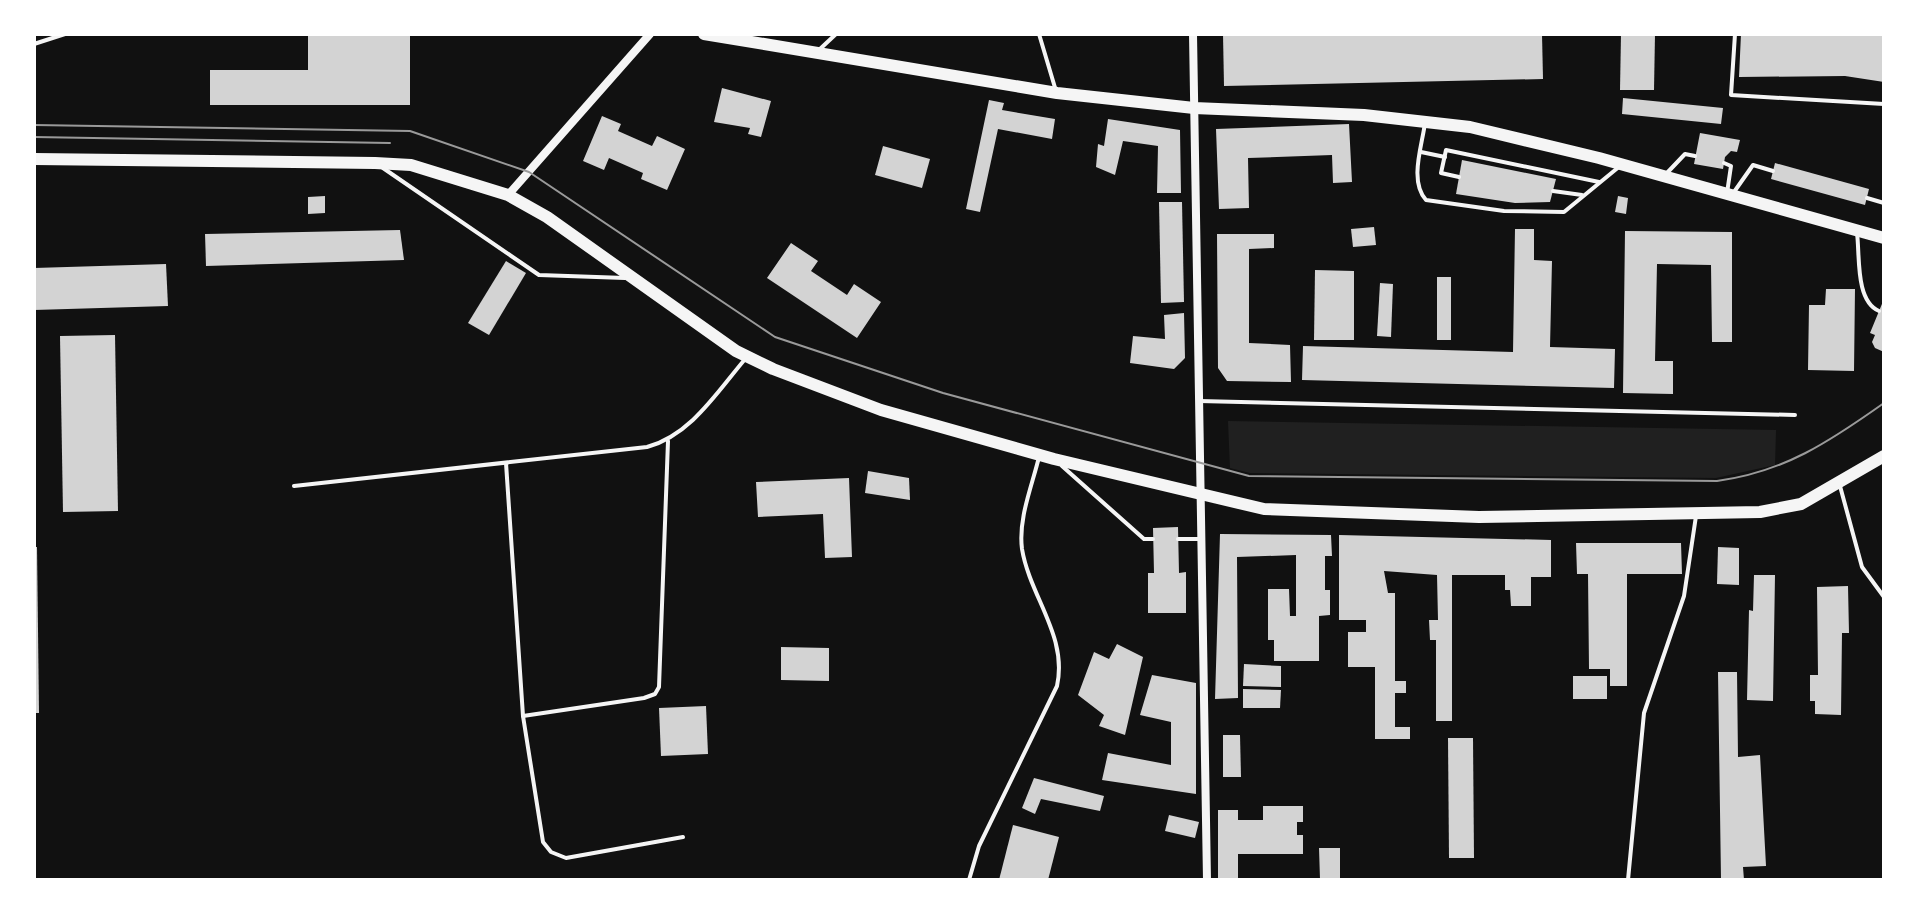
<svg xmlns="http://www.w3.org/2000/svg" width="1918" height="914" font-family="Ubuntu,sans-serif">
<rect width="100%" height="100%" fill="#111"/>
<polygon fill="#202020" points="1228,421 1776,430 1775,465 1716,478 1250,473 1230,468"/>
<g fill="#d3d3d3">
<polygon points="308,34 410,34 410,105 210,105 210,70 308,70"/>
<polygon points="1223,34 1542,34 1543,79 1224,86"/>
<polygon points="1621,34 1655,34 1654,90 1620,90"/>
<polygon points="1741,34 1884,35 1884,82 1845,76 1739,77"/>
<polygon points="722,88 771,101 761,137 748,134 750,128 714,122"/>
<polygon points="1623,98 1723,108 1721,124 1622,114"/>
<polygon points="989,100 1004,103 1002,110 1055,119 1052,139 998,129 980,212 966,209"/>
<polygon points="602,116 621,124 618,131 652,146 657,136 685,149 667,190 641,179 643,173 609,158 604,170 583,161"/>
<polygon points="1108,119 1180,130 1181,193 1157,193 1158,146 1123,141 1115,175 1096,167 1098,144 1104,146"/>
<polygon points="1349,124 1352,182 1333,183 1332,155 1248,158 1249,208 1219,209 1216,129"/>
<polygon points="1700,133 1740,140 1737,152 1731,151 1725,157 1723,169 1694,164"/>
<polygon points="883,146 930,159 922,188 875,175"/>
<polygon points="1462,160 1556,179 1550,202 1515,203 1456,194"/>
<polygon points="1775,163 1869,189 1865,205 1771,179"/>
<polygon points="325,196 325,213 308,214 308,197"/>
<polygon points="1618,196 1628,198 1626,214 1615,212"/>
<polygon points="1159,202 1182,202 1184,302 1161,303"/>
<polygon points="1374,227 1376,245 1353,247 1351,229"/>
<polygon points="1515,229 1534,229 1534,260 1552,261 1550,347 1615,349 1614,388 1302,380 1303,346 1513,352"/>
<polygon points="400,230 404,260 206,266 205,234"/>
<polygon points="1625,231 1732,232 1732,342 1712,342 1711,265 1657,264 1655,361 1673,361 1673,394 1623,393"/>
<polygon points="1217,234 1274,234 1274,248 1249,249 1249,343 1290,345 1291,382 1227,381 1218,368"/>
<polygon points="791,243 818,261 811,271 847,295 854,284 881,302 857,338 767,278"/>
<polygon points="506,261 526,273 489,335 468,323"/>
<polygon points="166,264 168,306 34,310 34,268"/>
<polygon points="1315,270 1354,271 1354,340 1314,340"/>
<rect x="1437" y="277" width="14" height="63"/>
<polygon points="1380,283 1393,284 1391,337 1377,336"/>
<polygon points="1826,289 1855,289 1854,371 1808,370 1809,305 1825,305"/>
<polygon points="1884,299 1884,352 1875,348 1872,342 1875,335 1870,333"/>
<polygon points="1184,313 1185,358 1174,369 1130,363 1133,336 1165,339 1164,315"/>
<polygon points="115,335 118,511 63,512 60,336"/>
<polygon points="868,471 909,478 910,500 865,493"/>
<polygon points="849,478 852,557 825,558 823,514 758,517 756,482"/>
<polygon points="1178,527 1179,573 1186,572 1186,613 1148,613 1148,573 1154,573 1153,528"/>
<polygon points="1220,534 1331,535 1332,556 1325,556 1325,590 1330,590 1330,615 1319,616 1319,661 1274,661 1274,640 1268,640 1268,589 1289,589 1290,616 1296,616 1296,555 1237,557 1238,698 1215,699"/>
<polygon points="1339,535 1551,540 1551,577 1531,577 1531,606 1511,606 1510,590 1505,590 1505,575 1452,575 1452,721 1436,721 1436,640 1430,640 1429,620 1438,620 1437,575 1384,571 1388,593 1395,593 1395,681 1406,681 1406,693 1395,693 1395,727 1410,727 1410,739 1375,739 1375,667 1348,667 1348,632 1366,632 1366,620 1339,620"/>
<polygon points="1576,543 1681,543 1682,574 1627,574 1627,686 1610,686 1610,669 1589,669 1588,574 1577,574"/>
<polygon points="34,547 37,547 39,713 34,713"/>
<polygon points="1718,547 1739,548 1739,585 1717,584"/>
<polygon points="1754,575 1775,575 1773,701 1747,700 1749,610 1753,611"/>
<polygon points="1848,586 1849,633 1842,633 1841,715 1815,714 1815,701 1810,701 1810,675 1818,675 1817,587"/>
<polygon points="1117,644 1143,657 1125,735 1099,726 1104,715 1078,695 1094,652 1109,659"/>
<polygon points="781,647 829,648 829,681 781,680"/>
<polygon points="1244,664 1281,666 1281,687 1243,686"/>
<polygon points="1718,672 1737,672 1738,757 1760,755 1766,866 1743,867 1744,880 1721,880"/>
<polygon points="1152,675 1196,683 1196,794 1102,780 1108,753 1171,765 1171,722 1140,715"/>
<rect x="1573" y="676" width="34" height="23"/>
<polygon points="1243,689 1281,690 1280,708 1243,708"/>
<polygon points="706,706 708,754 661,756 659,708"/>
<polygon points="1223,735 1240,735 1241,777 1223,777"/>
<polygon points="1448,738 1473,738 1474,858 1449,858"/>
<polygon points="1034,778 1104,796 1100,811 1041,799 1035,814 1022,808"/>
<polygon points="1263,806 1303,806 1303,822 1297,822 1297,835 1303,835 1303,854 1238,854 1238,880 1218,880 1218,810 1238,810 1238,820 1263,820"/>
<polygon points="1169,815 1199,822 1195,838 1165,831"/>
<polygon points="1013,825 1059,837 1048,880 999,880"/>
<polygon points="1319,848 1340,848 1340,880 1320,880"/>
</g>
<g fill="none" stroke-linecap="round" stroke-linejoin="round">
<g stroke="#f5f5f5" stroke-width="4">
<polyline points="1039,34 1056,91"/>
<polyline points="1735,34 1731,95 1884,104"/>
<polyline points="34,44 65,34"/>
<polyline points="820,49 836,34"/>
<path d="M1425,123C1422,146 1409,181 1426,200L1504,211L1564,212L1620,166"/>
<polyline points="1421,152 1445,157"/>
<polyline points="1724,163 1731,166 1727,193"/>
<polyline points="383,168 539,275 625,278"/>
<polyline points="1666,174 1685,154 1695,156"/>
<polyline points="1459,177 1441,173 1446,150 1599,182"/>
<polyline points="1553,191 1582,195"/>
<polyline points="1734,192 1753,165 1773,171"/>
<polyline points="1867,198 1884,203"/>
<path d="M1857,233C1860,255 1855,301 1879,311"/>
<polyline points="1199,401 1795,415"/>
<polyline points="506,463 523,716 543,842 551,852 566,858 683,837"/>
<polyline points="1062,466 1144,539 1153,539"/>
<path d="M294,486L647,447C691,435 717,392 746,358"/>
<polyline points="1840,486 1862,567 1884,597"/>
<polyline points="1178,539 1200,539"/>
<polyline points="523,716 644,698 655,694 659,687 668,441"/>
<path d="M969,880L979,846L1057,686C1068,636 1030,597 1022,549C1018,519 1032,486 1039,457"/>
<polyline points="1628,880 1644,713 1684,596 1696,516"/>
</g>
<g stroke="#f5f5f5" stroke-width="8">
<polyline points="1193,34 1207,880"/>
<polyline points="508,195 650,34"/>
</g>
<g stroke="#f5f5f5" stroke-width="12">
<polyline points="704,34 1057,93 1194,108 1364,115 1470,127 1599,158 1884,238"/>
<polyline points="34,159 375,163 411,165 508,195 547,217 736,351 773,369 881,410 1054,459 1264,509 1479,517 1760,512 1801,504 1884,456"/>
</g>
<g stroke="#9a9a9a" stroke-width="2">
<path d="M34,125L410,131L529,172L775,337L943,393L1249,476L1717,481C1784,472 1829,442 1884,403"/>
<polyline points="34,137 390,143"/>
</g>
</g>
<rect width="1918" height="914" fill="none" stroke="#ffffff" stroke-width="72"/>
</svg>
